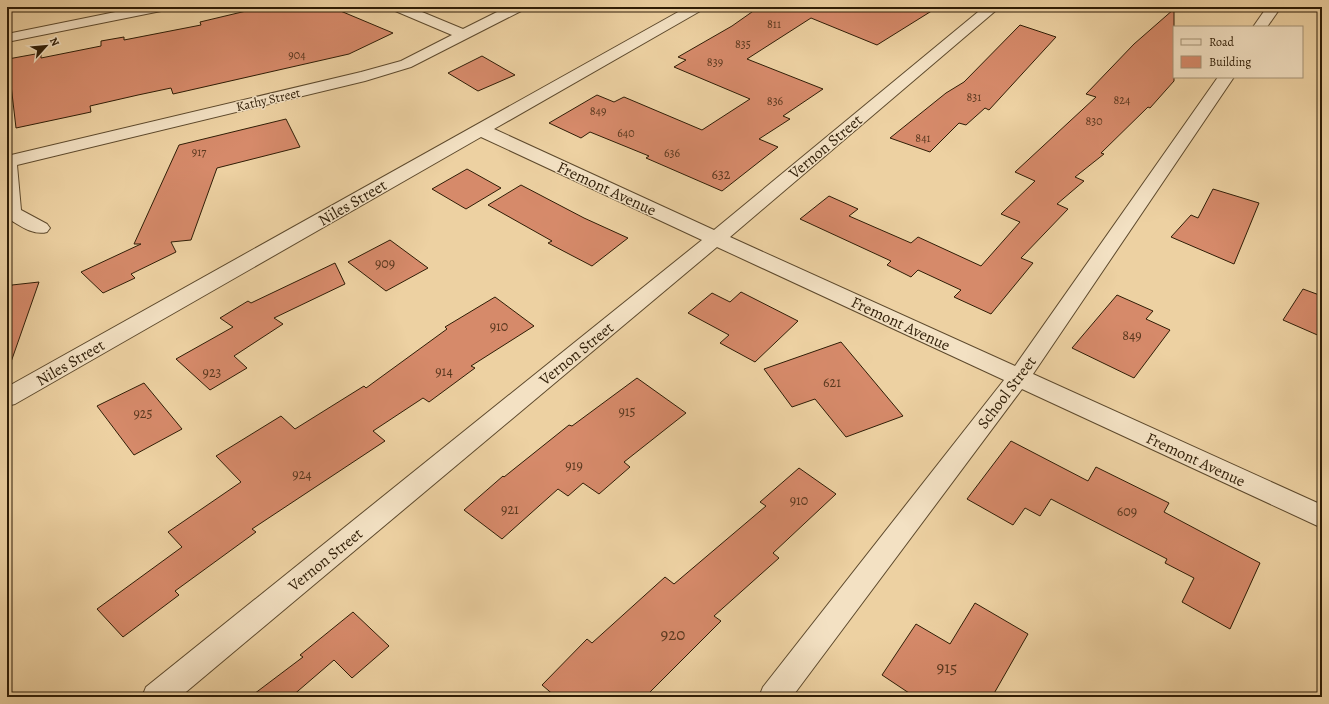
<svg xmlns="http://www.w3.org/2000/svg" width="1329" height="704" font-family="Alegreya,serif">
<rect width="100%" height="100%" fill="#edd1a2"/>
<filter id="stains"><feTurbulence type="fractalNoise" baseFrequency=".005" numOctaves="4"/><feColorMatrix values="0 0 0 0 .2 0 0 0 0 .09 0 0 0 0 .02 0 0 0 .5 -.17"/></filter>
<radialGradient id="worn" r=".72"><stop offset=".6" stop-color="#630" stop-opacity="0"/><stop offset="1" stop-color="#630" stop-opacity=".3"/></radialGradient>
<g fill="#d68a6a" stroke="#2f1d06">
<polygon points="263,7 331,7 393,33 349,54 173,94 171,88 138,95 90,106 91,112 16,128 8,59 41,53 41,58 101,46 101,41 124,37 124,40 201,25 200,22"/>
<polygon points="759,7 938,7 877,45 811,18 747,59 823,89 783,116 790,119 759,139 778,147 722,191 646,158 649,156 590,132 581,138 549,123 597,95 614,102 624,97 702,130 750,99 674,67 686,60 678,57 732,26"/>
<polygon points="1174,9 1174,81 1150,108 1148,107 1101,153 1104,154 1075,177 1084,181 1057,204 1068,209 1021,258 1033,263 991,314 954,297 961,290 918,270 911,277 887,265 891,261 800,219 829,196 858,209 849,216 911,243 918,237 981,266 1020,222 1001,214 1035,181 1015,172 1096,97 1086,94 1134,44"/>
<polygon points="1020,25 1056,37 989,110 985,108 966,125 959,123 930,152 890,138 946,93 964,82"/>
<polygon points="482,56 515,75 478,91 448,73"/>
<polygon points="286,119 300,147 217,168 191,240 171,242 176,252 131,274 135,278 103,293 81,272 141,244 134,244 179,145"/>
<polygon points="467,169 501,188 466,209 432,189"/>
<polygon points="521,185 584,218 628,238 592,266 548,243 552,241 488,205"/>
<polygon points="1213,189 1259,203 1234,264 1171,237 1191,215 1198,218"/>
<polygon points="390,240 428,268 386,291 348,262"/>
<polygon points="335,263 345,284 274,318 283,324 234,356 247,368 210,390 176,359 233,327 220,318 248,301 251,303"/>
<polygon points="39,282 11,362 7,361 7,298 12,285"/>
<polygon points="1303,289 1322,296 1322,337 1283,320"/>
<polygon points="741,292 798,321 755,362 720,343 729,335 688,313 712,293 730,302"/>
<polygon points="1117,295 1153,311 1146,319 1170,330 1134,378 1072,348"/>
<polygon points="495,297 534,326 471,366 475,368 429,402 423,398 373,431 385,441 252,529 256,532 175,591 179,595 123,637 97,609 182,547 168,532 241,482 216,456 281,416 295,429 364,386 366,388 447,329 445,327"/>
<polygon points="841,342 903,416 846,437 815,399 792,407 764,369"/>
<polygon points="637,378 686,413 624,462 630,467 599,494 583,483 568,496 558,489 502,539 464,510 503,476 504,477 569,425 572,426"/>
<polygon points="144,383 182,429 134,455 97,406"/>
<polygon points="1011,441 1088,481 1096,467 1169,503 1164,512 1260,563 1230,629 1182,602 1194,578 1165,563 1167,559 1051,499 1040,516 1025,508 1013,525 967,499"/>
<polygon points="799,468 836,494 773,553 779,558 714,616 721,621 645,697 556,697 542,685 587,639 592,643 665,577 674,584 766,506 760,502"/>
<polygon points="975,603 1028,634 992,697 915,697 882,675 916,624 950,644"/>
<polygon points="353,612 389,646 352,678 334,660 291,697 250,697 303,657 300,655"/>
</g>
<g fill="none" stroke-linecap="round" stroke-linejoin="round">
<g stroke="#5e4a2d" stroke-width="2">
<g id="minor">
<polygon points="140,7 168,7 166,10 161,11 7,42 7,34"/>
<path d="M391,7H410L463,29L507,7H525L523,10L411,67L365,81L17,165L21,210L47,224L50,228L47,232C33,236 19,225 7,218V156L361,72L401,61L452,35L393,10Z"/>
<polygon points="687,7 704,7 702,10 494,129 714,230 984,7 1000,7 730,237 1015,366 1218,77 1234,77 1033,374 1322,505 1322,528 1022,389 792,697 759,697 763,687 1004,380 717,247 180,697 142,697 146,687 702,240 481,137 15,404 7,406 7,387"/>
<polygon points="1267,7 1281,7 1267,27 1253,27"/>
</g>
</g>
<use href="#minor" fill="#f3e1c3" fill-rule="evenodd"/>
</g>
<g text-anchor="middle" stroke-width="3" stroke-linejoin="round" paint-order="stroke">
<g font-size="12" fill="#59381f">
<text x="774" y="28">811</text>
<text x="743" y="48">835</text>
<text x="297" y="59">904</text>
<text x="715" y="66">839</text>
<text x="974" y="101">831</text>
<text x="1122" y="104">824</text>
<text x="775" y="105">836</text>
<text x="598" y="115">849</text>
<text x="1094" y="125">830</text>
<text x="626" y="137">640</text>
<text x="923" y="142">841</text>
<text x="199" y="156">917</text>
<text x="672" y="157">636</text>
</g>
<g font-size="13" fill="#2f1d06" stroke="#f3e1c3">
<text transform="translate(268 99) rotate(-13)" y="5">Kathy Street</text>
</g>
<g font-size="14" fill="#59381f">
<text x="721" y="179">632</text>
<text x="385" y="268">909</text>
<text x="499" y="331">910</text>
<text x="1132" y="340">849</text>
<text x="444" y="376">914</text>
<text x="212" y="377">923</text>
<text x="832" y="387">621</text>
<text x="627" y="416">915</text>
<text x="143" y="418">925</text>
<text x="574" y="470">919</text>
<text x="302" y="479">924</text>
<text x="799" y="505">910</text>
<text x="510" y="514">921</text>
<text x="1127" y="516">609</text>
</g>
<g font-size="16" fill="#2f1d06" stroke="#f3e1c3">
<text transform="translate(825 146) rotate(-40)" y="6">Vernon Street</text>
<text transform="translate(607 188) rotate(25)" y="6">Fremont Avenue</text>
<text transform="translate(352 202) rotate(-30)" y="6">Niles Street</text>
<text transform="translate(901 323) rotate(25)" y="6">Fremont Avenue</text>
<text transform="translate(576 353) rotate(-39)" y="6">Vernon Street</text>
<text transform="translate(70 362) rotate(-30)" y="6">Niles Street</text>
<text transform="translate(1006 392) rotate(-53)" y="6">School Street</text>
<text transform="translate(1196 459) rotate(25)" y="6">Fremont Avenue</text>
<text transform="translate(325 559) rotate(-39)" y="6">Vernon Street</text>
</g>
<g font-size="17" fill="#59381f">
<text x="673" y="640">920</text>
<text x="947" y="673">915</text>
</g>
</g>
<rect width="1329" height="704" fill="none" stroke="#edd1a2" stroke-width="24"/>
<rect x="8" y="8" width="1313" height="688" fill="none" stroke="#2f1d06" stroke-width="2"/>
<rect x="12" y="12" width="1305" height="680" fill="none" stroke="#2f1d06"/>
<rect x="1173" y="26" width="130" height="52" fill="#f3e1c3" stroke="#a59377"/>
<rect x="1181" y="39" width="20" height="6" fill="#f3e1c3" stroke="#a59377"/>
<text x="1209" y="46" font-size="12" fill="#2f1d06">Road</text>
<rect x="1181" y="56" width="20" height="12" fill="#d68a6a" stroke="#a59377"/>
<text x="1209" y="66" font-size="12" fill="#2f1d06">Building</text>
<g transform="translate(46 46) rotate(63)" stroke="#f3e1c3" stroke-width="3" paint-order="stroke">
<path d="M0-3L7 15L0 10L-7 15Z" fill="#2f1d06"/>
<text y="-6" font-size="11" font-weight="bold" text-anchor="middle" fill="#2f1d06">N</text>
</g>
<rect width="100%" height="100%" filter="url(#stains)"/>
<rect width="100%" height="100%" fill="url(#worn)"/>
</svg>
